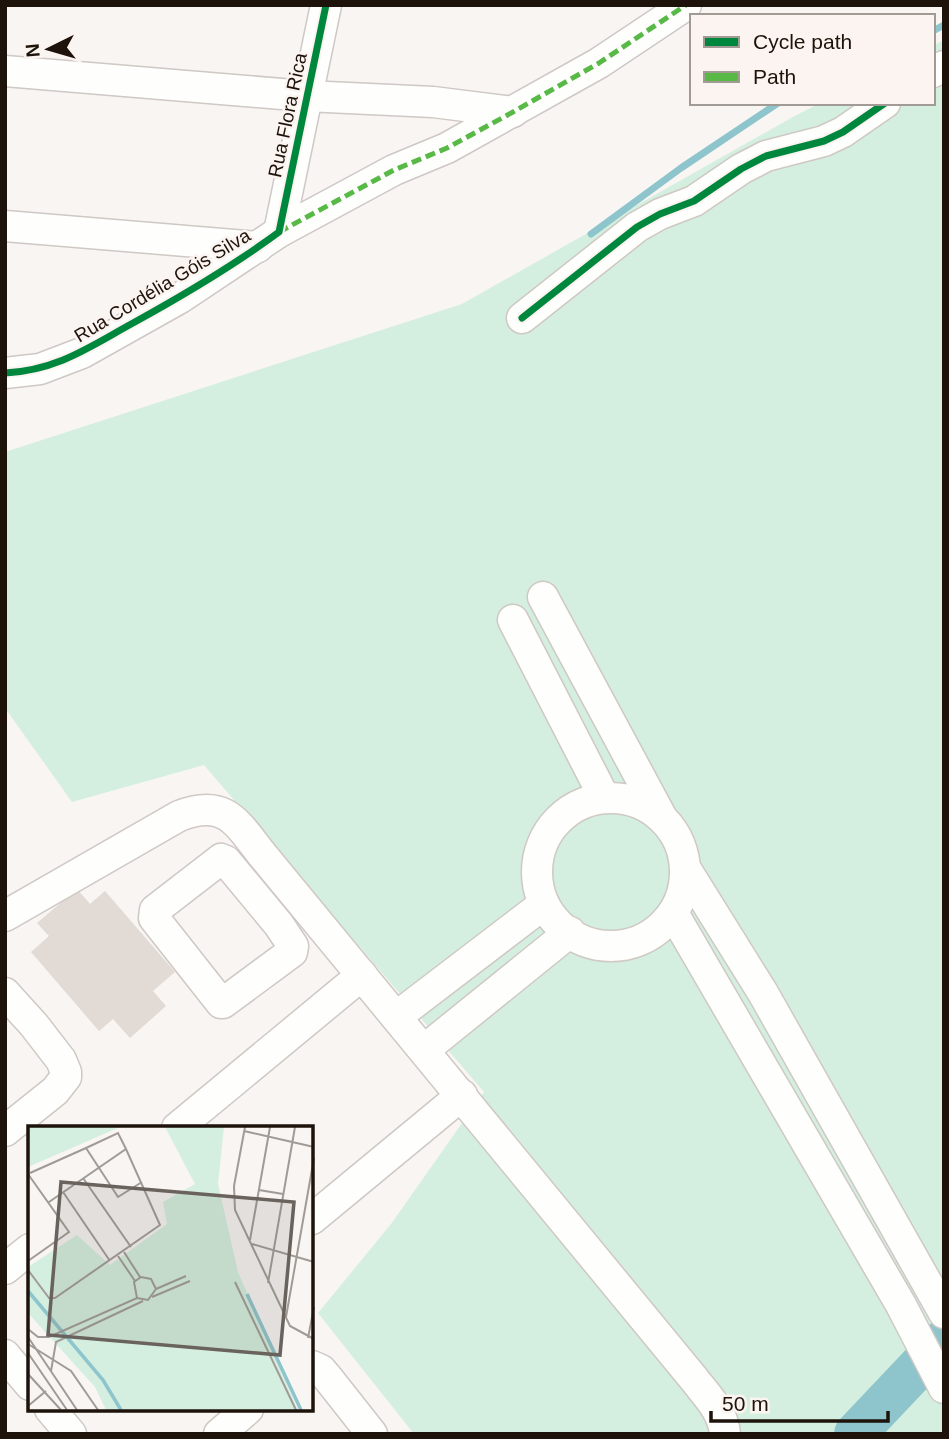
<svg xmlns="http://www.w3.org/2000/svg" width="949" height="1439" font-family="Helvetica,sans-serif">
<rect width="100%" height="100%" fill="#f8f5f3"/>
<polygon fill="#d4efdf" points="944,40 944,1434 414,1434 318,1313 391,1224 484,1092 204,765 72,802 5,708 5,452 462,304 791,118 820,103 933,103 933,46"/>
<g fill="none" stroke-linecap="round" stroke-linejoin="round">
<g stroke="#8ec5cc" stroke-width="7">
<polyline points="933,31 944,25"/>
<polyline points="591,234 681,168 778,103"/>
</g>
<polyline stroke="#8ec5cc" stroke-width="42" points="855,1434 944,1340"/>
</g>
<polygon fill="#e1dad5" points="77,889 90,904 105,891 175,972 153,991 166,1006 130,1038 113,1019 99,1031 31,952 49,936 37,923"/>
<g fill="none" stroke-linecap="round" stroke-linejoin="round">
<g stroke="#cfc8c4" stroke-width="33">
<g id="minor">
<polyline points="5,71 306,96 433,102 513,112"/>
<polyline points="933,72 944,66"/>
<polyline points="5,226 258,247"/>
<polyline points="279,232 326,5"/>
<polyline points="522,318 637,227 660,214 694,201 741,169 766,156 824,141 843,132 885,103"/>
<polyline points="5,373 40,369 82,353 180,298 279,232 394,170 447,148 599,63 686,5"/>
<polyline points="543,597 661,816"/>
<polyline points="513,620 604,797"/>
<circle cx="611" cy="872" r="74"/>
<polygon points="221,859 226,861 279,925 293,946 292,952 223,1003 221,1003 154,918 155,910"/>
<polyline points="687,871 763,993 944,1313"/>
<polyline points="673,913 901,1305 944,1388"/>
<path d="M5,916L179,816C227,797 238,825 265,858L694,1379C707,1396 723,1411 725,1434"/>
<polyline points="5,993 34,1025 61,1060 66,1072 66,1077 55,1091 5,1131"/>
<polyline points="396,1017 544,904"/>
<polyline points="424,1050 570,932"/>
<polyline points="177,1128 362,975"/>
<polyline points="312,1219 462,1095"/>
<polyline points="5,1269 30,1249"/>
<polyline points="5,1355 30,1385"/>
<polyline points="312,1366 321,1370 327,1377 372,1434"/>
<polyline points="50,1409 71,1434"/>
<polyline points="219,1434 248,1409"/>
</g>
</g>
<use href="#minor" stroke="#fefefd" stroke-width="30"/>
<polyline stroke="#58b947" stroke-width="5" stroke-dasharray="10 5" stroke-linecap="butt" points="279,232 394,170 447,148 513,112 599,63 686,5"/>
<g stroke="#fbf4f0" stroke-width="11">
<g id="cycleway">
<polyline points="522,318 637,227 660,214 694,201 741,169 766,156 824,141 843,132 885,103"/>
<path d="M5,373C58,370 89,347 133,323C184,295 233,266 279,232L326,5"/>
</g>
</g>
<use href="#cycleway" stroke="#00873e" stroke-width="7"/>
</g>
<g text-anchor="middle" stroke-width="5" stroke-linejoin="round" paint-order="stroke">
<g font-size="19" fill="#1d130b" stroke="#fbf4f0">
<text transform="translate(287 115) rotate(-78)" y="7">Rua Flora Rica</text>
<text transform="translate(162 285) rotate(-31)" y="7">Rua Cordélia Góis Silva</text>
</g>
</g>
<g transform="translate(28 1126)">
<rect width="285" height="285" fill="#f8f5f3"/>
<path d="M0,1H92L0,41ZM137,1H196L190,58L210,146L270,284H78L67,261L0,187V141L49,109L82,139L139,98L135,76L167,58Z" fill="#d4efdf"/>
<path fill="none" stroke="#8ec5cc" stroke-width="3.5" d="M0,165L75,254L93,284M219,168L273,284"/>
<path fill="none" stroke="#a09b96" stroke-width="2" d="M217,1L206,60L207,84L262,200L286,213M216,5L286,21M98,23L90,7L58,22L90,71L114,56M2,47L58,22M0,48L41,106L0,135M55,52L103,121M231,64L255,68M35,66L82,135M222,114L242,1M224,118L286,136M96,126L112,151M90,130L107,155M0,144L21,172H27L132,99L98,23L21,76M207,156L268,284M240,157L267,1M128,163L158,150M124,171L162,155M258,191L286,32M0,203L10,211H21L109,172L120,174L128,163L123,153L113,151L106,156L109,172M0,211L49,284M280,212L286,181M0,218L43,245L70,284M0,227L39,284M23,245L28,216L115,175M0,248L33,284M0,280L18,265"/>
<path fill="#6a625c" fill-opacity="0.15" stroke="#6a625c" stroke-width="3.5" d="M33,56L266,76L252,229L20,209Z"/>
<rect width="285" height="285" fill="none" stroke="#1d130b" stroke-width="3.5"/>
</g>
<rect width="949" height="1439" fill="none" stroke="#1d130b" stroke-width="14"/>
<rect x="690" y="14" width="245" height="91" fill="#fbf4f0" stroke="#a29a94" stroke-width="2"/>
<rect x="704" y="37" width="35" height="10" fill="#00873e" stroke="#a29a94" stroke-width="2"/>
<text x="753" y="49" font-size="21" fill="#1d130b">Cycle path</text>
<rect x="704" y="72" width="35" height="10" fill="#58b947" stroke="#a29a94" stroke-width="2"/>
<text x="753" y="84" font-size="21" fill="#1d130b">Path</text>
<g transform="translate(49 49) rotate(265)" stroke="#fbf4f0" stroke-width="5" paint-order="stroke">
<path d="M0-5L12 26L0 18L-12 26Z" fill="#1d130b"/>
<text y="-10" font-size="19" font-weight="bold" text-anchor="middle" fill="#1d130b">N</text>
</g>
<path d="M711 1411v10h177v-10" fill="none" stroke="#1d130b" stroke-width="3.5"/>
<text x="722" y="1411" font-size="21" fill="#1d130b" stroke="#fbf4f0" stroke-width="5" paint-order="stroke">50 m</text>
</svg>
